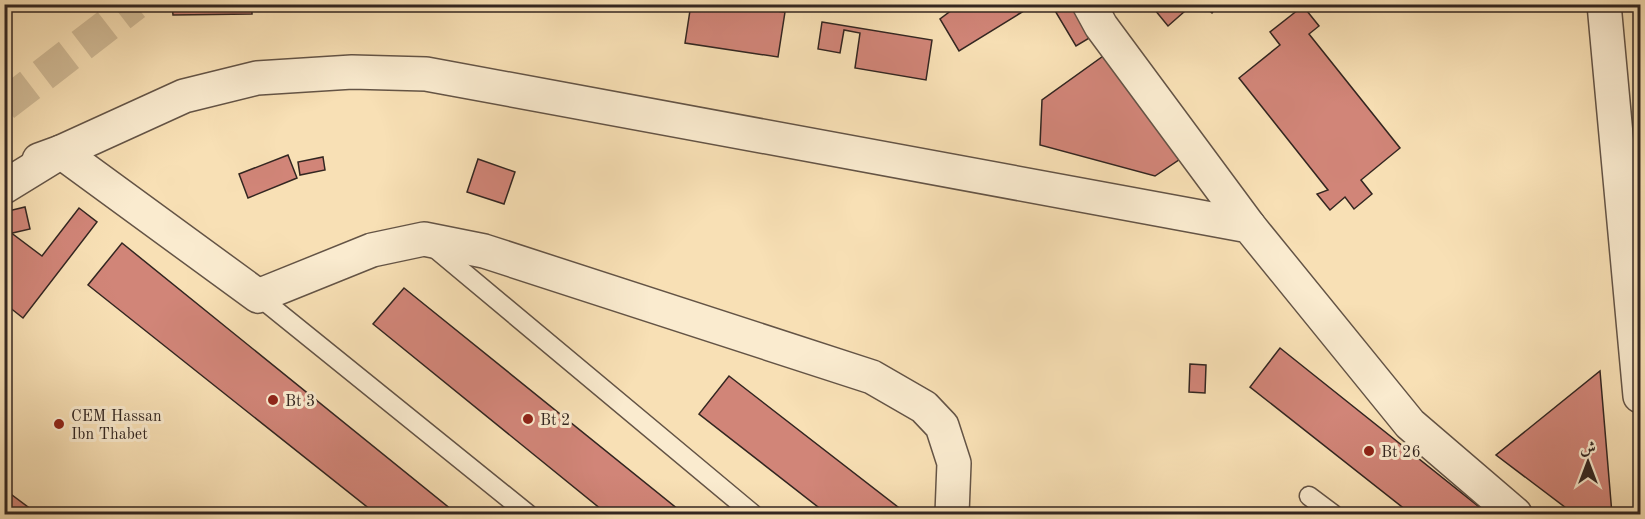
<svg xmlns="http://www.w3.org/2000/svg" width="1645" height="519" font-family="'Old Standard TT',Amiri,serif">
<rect width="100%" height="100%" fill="#f8e0b5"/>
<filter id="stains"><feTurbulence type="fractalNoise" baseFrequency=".00333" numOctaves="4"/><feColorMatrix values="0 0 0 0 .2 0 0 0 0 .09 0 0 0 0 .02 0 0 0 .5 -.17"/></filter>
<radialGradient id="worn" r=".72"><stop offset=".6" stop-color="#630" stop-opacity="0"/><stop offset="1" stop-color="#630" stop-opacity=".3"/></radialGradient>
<g fill="#d18578" stroke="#332621" stroke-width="1.5">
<polygon points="172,4 252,4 252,14 173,15"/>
<polygon points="691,4 769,4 768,10 785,12 778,57 685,43"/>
<polygon points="960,4 1035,4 959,51 940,19"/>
<polygon points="1051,4 1085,4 1101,31 1076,46"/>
<polygon points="1150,4 1193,4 1168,26"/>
<polygon points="1202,4 1219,4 1212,13"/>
<polygon points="1303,6 1319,26 1309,34 1400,148 1361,180 1372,194 1354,209 1345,197 1330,210 1317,194 1328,190 1239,78 1280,45 1270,32"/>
<polygon points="822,22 932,40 926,80 855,68 860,33 844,30 840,53 818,49"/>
<polygon points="1113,49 1192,151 1155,176 1040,145 1042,100"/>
<polygon points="288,155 297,178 248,198 239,174"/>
<polygon points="323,157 325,170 300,175 298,162"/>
<polygon points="478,159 515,172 504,204 467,192"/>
<polygon points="25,207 30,229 8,234 4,212"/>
<polygon points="79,208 97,222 23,318 4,303 4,231 6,229 42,256"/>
<polygon points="122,243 457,514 376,514 88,285"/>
<polygon points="404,288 684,514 607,514 373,324"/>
<polygon points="1280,348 1488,514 1411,514 1250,387"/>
<polygon points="1190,364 1206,365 1205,393 1189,392"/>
<polygon points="1600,371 1612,514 1574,514 1496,455"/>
<polygon points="729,376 907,514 827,514 699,414"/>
<polygon points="4,489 32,510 29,514 4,514"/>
</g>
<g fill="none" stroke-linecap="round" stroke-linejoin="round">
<polyline stroke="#d1bb97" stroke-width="33" stroke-dasharray="33 16" stroke-linecap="butt" points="4,105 135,4"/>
<g stroke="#645446" stroke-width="21">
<g id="service">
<polyline points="432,246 753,514"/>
<polyline points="258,296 528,514"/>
<polyline points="1309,496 1333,514"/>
</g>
</g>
<g stroke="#645446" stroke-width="36">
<g id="minor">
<polyline points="1089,4 1101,26 1249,226"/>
<polyline points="1604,4 1640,396"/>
<polyline points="39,160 61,152 258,296 372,250 424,239 484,251 872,377 924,407 942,426 954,463 952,514"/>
</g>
</g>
<g stroke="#645446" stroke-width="36">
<polyline id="tertiary" points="4,187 61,152 184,96 257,78 352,72 426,74 1249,226 1410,424 1515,514"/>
</g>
<use href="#service" stroke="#faebcf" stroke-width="18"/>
<use href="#minor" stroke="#faebcf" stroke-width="33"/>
<use href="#tertiary" stroke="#faebcf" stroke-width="33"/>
</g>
<g fill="#8f2418" stroke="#faebcf" stroke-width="2">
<circle cx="273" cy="400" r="6"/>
<circle cx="528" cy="419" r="6"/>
<circle cx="59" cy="424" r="6"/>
<circle cx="1369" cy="451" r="6"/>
</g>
<g text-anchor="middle" stroke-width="6" stroke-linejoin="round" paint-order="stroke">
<g font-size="16" fill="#332621" stroke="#faebcf" text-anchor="start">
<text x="285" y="406">Bt 3</text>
<text x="71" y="421">CEM Hassan<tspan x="71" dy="18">Ibn Thabet</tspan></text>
<text x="540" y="425">Bt 2</text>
<text x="1381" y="457">Bt 26</text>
</g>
</g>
<rect width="1645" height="519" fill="none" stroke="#f8e0b5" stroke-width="24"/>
<rect x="6" y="6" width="1633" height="507" fill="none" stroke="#332621" stroke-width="3"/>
<rect x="12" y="12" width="1621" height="495" fill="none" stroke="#332621" stroke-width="1.5"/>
<g transform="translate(1588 462)" stroke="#faebcf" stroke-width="4.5" paint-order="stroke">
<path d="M0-4.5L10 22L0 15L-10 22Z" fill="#332621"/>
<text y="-9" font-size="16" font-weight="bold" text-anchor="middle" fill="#332621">ش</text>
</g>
<rect width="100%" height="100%" filter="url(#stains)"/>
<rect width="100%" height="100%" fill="url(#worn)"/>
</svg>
